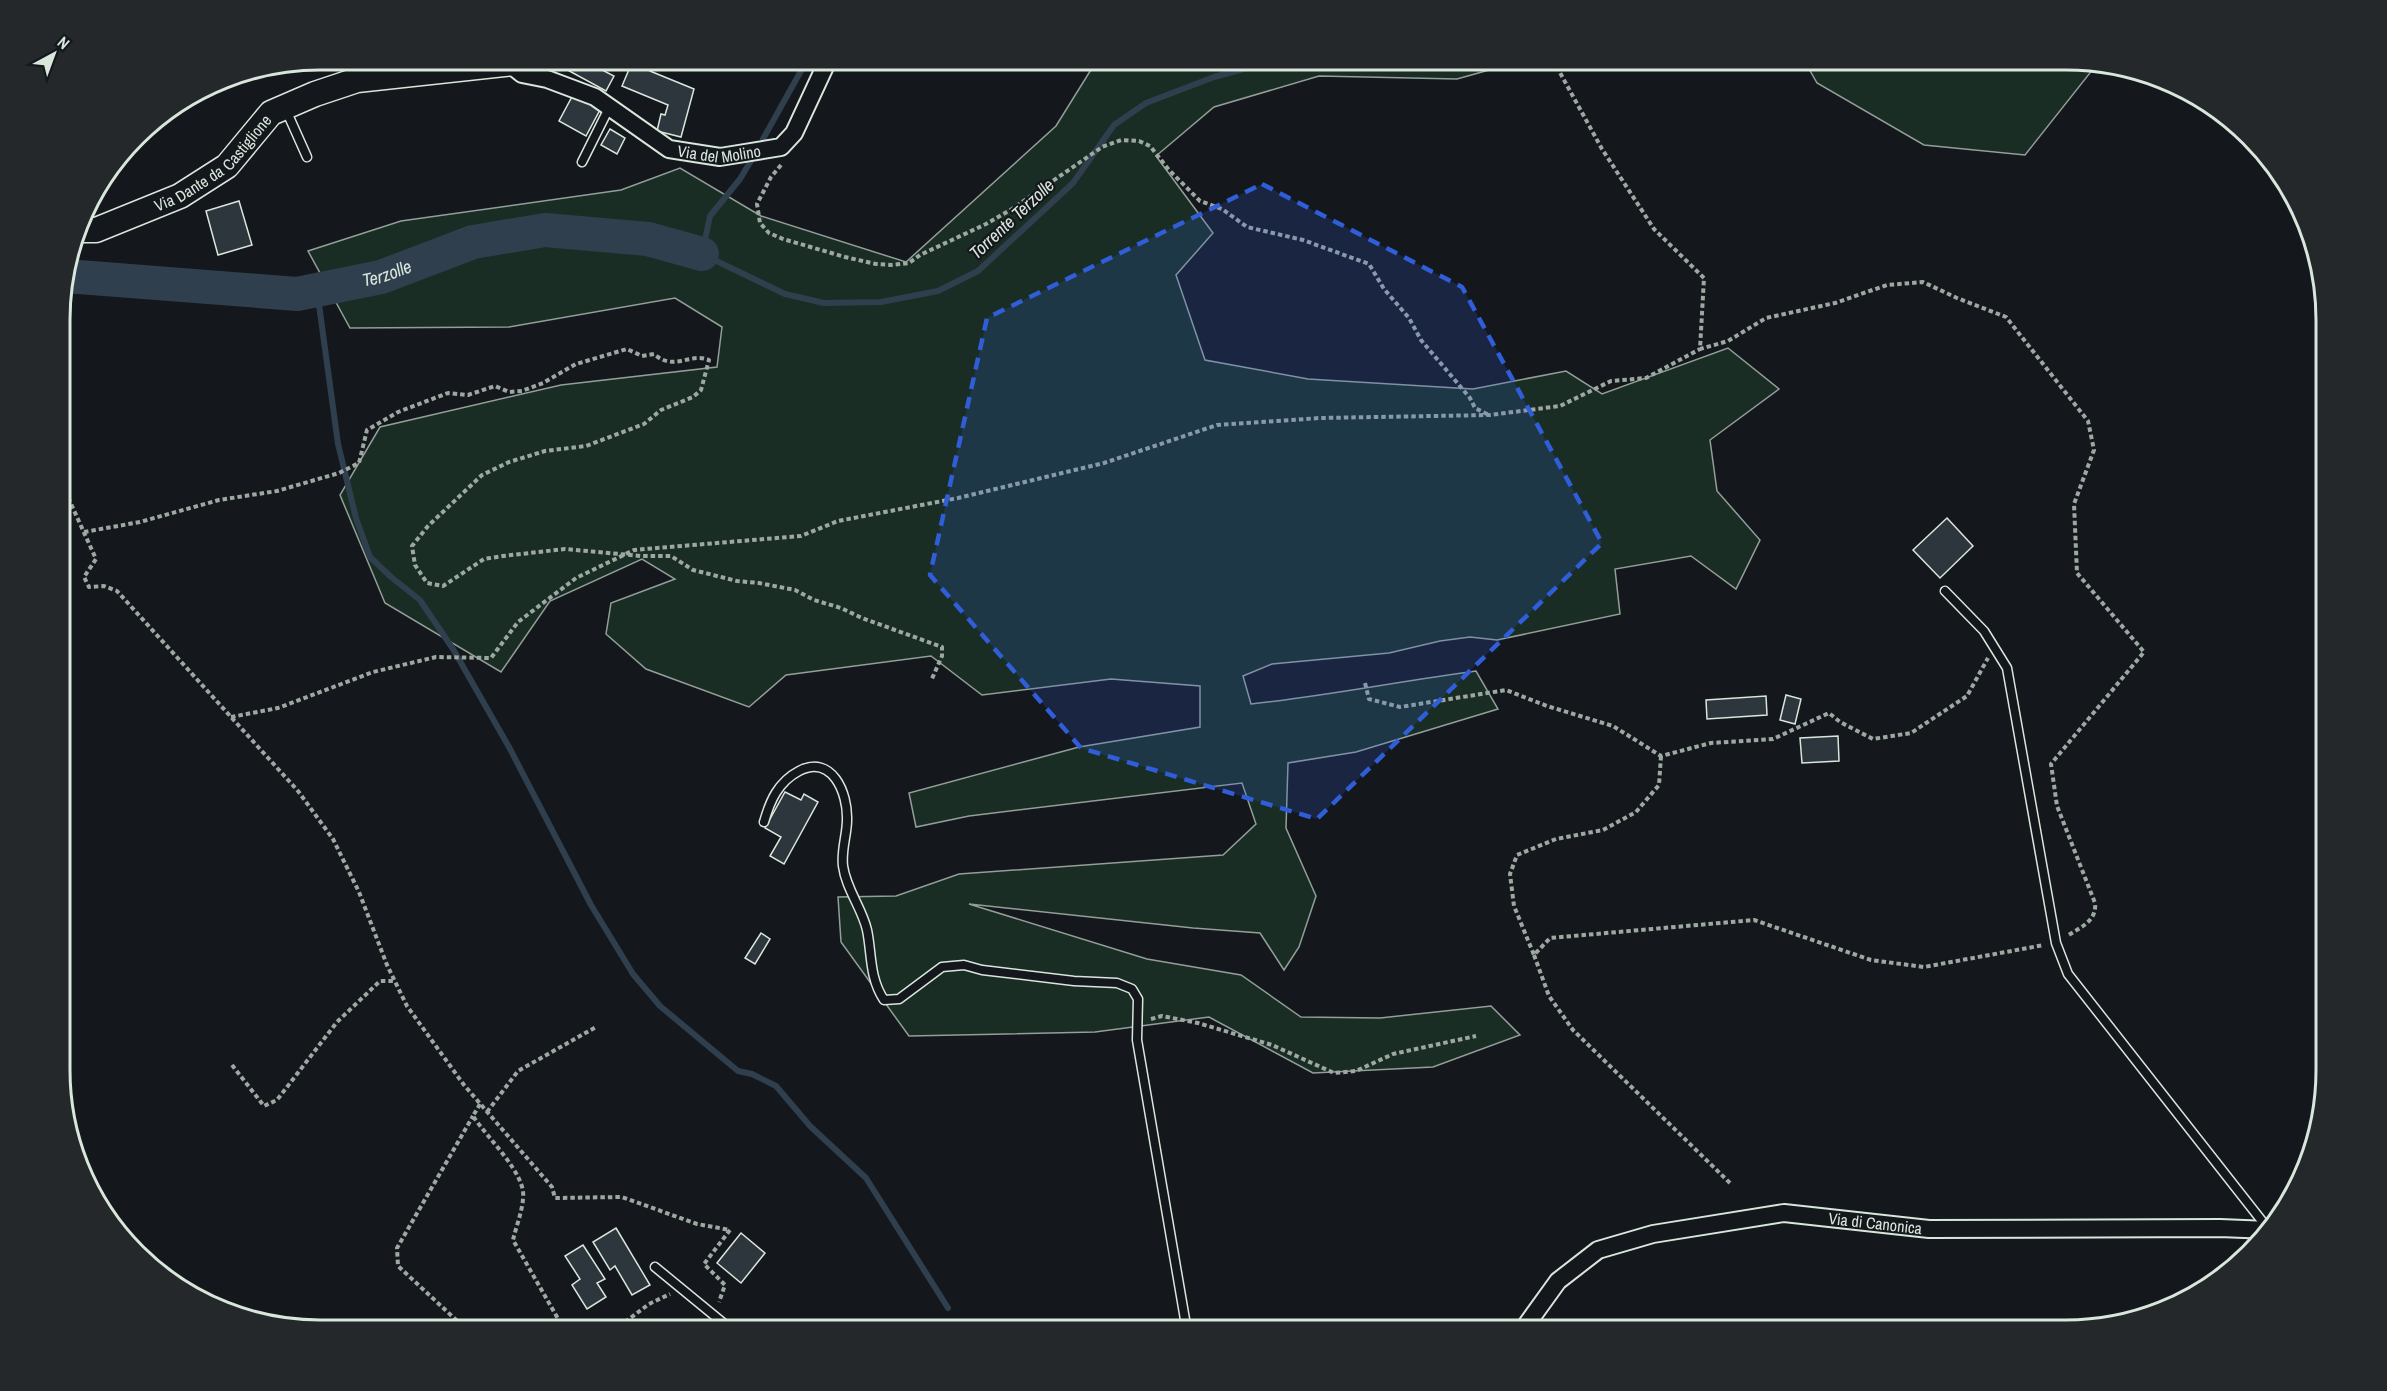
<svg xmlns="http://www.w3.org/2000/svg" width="2387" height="1391" font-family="'Archivo Narrow',sans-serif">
<rect width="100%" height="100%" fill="#14181c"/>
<g fill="#1a2d24" stroke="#939e99" stroke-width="1.5">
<path d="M1097,60H1525L1457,79L1319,76L1214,107L1156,156L1213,233L1176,275L1205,360L1308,379L1473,389L1566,371L1602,394L1728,348L1779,389L1710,440L1717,491L1760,540L1736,589L1691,556L1615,569L1620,614L1497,640L1470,637L1440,641L1389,653L1272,664L1243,676L1251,704C1326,696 1401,681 1476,671L1498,709L1356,752L1288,763L1286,828L1316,896L1299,947L1284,970L1260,933L1193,928L969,904L1147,959L1241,975L1301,1017L1380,1018L1491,1006L1520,1035L1433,1067L1313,1073L1209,1017L1095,1032L909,1036L841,942L838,897L896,896L959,874L1223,855L1256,824L1242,783L969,816L916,827L909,793L1079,747L1200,727V686L1111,679L982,695L931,656L786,675L749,707L646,669L606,634L611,603L675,579L642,559L550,601L501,672L385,603L340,495L380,427L561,385L717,367L722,327L675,298L509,327L350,328L308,251L401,221L621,190L680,168L761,216L906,262L1056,126Z"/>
<polygon points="1804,60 2067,60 2103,65 2093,69 2025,155 1924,145 1817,83"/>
</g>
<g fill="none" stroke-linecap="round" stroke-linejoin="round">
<g stroke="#2f3f4d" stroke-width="6">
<polyline points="763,139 807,60"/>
<polyline points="752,159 740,179 710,216 702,254 785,294 824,303 881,302 938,291 978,271 1073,183 1114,125 1146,103 1214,77 1277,60"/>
<polyline points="317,290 338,444 356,518 370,557 391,577 420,600 453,649 509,747 591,905 633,974 660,1006 738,1071 752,1074 776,1086 810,1126 866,1178 948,1308"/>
</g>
<path stroke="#2f3f4d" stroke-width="34" id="s1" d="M66,276L297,294L381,277L473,242L545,230L648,239L702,254"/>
</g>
<g fill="#2c363c" stroke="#d8e6dc" stroke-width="1.5">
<polygon points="561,60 611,60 604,71 614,76 606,91 562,67"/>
<polygon points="633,60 645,60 653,63 650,71 694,89 681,137 657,131 661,114 665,115 668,105 622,86"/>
<polygon points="574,93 601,108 586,136 559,121"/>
<polygon points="610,129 625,138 617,154 601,145"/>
<polygon points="239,201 252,245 218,255 206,211"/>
<polygon points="1947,518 1973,546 1940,578 1913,550"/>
<polygon points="1786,695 1801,699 1795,724 1780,720"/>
<polygon points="1766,696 1767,715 1707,719 1706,700"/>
<polygon points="1838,736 1839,761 1802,763 1800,738"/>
<polygon points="785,792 801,800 804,794 818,802 784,864 770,856 781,837 765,828"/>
<polygon points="761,933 770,939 755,964 745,958"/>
<polygon points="616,1228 650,1285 632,1295 615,1266 610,1270 593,1242"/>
<polygon points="741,1233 765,1253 741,1283 717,1263"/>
<polygon points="583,1245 605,1279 597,1283 606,1297 587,1309 572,1285 580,1279 565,1256"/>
</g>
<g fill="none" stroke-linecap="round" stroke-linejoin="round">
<g stroke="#d8e6dc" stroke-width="11">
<g id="lane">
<polyline points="286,110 307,157"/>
<polyline points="582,162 609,108"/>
<polyline points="1945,591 1984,631 2007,668 2056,943 2068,974 2269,1230"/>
<path d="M764,822C770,801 778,782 799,771C832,754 848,793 847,820C847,835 841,850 843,866C846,889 862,908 867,930C872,954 869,977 884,1000L899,999L942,967L964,965L982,970L1074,981L1117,983L1132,989L1138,999L1137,1040L1187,1331"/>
<polyline points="655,1267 733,1331"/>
</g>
</g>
<g stroke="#d8e6dc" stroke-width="20">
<g id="street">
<path id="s2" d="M514,63L517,70L522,74L547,79L595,97L669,149L720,157L781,147L794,133L828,60"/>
<path id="s3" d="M1522,1331L1558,1281L1598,1250L1653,1234L1784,1213L1929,1229L2220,1228L2269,1230"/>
</g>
</g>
<g stroke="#d8e6dc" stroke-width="27">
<g id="secondary">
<path id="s4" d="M79,230H96L180,196L227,166L271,113L315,94L357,80L514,63L521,60"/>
</g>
</g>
<g stroke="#9da8a2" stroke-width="4" stroke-dasharray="4.5 3" stroke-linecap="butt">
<path d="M1553,60L1602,149L1654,229L1704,278L1700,349L1728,341L1766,318L1835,303L1887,285L1923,282L1957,298L2006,317L2088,421L2094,450L2074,504L2077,573L2144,652L2051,764L2057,806L2095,903C2097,921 2081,927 2067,936"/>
<polyline points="781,165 771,177 757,204 760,223 769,233 783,239 845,257 876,264 891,265 909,263 920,255 986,224 1012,209 1102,147 1121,140 1139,141 1150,146 1169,170 1200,201 1222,209 1247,227 1303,240 1369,264 1384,289 1409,318 1421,340 1470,398 1475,408 1489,415"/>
<polyline points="62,484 96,559 84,577 89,587 104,586 117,591 298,791 333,839 359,892 387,965 407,1006 464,1085 552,1187 555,1198 622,1197 697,1224 730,1230 704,1264 725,1285 719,1302"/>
<path d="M84,532L140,522L219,500L277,491L339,473L359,463L367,430L398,412L448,393L468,395L495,386L509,392L522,391L543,383L576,364L627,349L642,356L654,354C674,372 690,352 709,360L701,390L693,397L661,410L644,424L586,446L545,451L509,462L482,475L428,526L412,546L415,565L427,583L443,586L484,559L503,556L565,549L641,556H671L693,570L737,581L759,583L795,590L814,600L841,608L862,618L942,647V656L931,681"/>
<polyline points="1365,683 1369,699 1400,707 1506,690 1547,706 1613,726 1661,756 1711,743 1773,739 1829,713 1840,722 1873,739 1911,733 1967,696 1988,658"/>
<polyline points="231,717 278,708 373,672 436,657 491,658 518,622 576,578 634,550 801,536 838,521 958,498 1104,463 1217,425 1320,418 1490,415 1560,406 1611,381 1646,378 1700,349"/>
<polyline points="1661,756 1659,785 1636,812 1603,830 1556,839 1517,855 1510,874 1514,906 1534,955 1550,938 1754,920 1871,960 1924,967 2044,945"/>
<polyline points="1534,955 1549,996 1573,1030 1732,1185"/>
<polyline points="1151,1019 1162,1016 1198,1023 1272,1045 1334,1073 1356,1071 1393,1054 1476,1036"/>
<polyline points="232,1065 264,1106 277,1100 337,1022 380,981 394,981"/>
<path d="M480,1104L473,1116C487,1138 527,1174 523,1199C522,1212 516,1227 513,1240L565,1331"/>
<polyline points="487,1112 518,1071 596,1027"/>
<polyline points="468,1331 398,1266 397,1248 473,1116"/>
<polyline points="613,1331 649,1304 670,1294"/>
</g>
<use href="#lane" stroke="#14181c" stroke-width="8"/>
<use href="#street" stroke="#14181c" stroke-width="16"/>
<use href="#secondary" stroke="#14181c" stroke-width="24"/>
</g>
<path fill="#305dd8" fill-opacity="0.2" stroke="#305dd8" stroke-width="4.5" stroke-dasharray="12 8" stroke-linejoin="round" d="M1262,184L1462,287L1602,543L1317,819L1081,748L930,575L987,318Z"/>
<g text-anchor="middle" stroke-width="4.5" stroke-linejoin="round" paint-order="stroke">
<g font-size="16" fill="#d8e6dc" stroke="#14181c">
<text dy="6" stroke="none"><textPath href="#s2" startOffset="232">Via del Molino</textPath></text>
<text dy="6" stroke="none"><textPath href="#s4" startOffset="154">Via Dante da Castiglione</textPath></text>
<text dy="6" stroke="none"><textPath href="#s3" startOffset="394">Via di Canonica</textPath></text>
</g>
<g font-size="18" font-style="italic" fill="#d8e6dc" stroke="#14181c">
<text transform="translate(1012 219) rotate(-43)" y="6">Torrente Terzolle</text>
<text dy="6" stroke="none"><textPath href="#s1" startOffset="324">Terzolle</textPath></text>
</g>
</g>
<path d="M0 0H2387V1391H0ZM320 70H2066A250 250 0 0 1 2316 320V1070A250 250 0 0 1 2066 1320H320A250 250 0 0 1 70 1070V320A250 250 0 0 1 320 70Z" fill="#24282b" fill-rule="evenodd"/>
<path fill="none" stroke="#d8e6dc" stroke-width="3" d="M320 70H2066A250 250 0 0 1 2316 320V1070A250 250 0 0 1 2066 1320H320A250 250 0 0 1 70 1070V320A250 250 0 0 1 320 70Z"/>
<g transform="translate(54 54) rotate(41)" stroke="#14181c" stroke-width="4.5" paint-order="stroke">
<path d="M0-4.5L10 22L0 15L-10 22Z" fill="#d8e6dc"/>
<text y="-9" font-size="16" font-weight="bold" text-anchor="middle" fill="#d8e6dc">N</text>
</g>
</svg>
